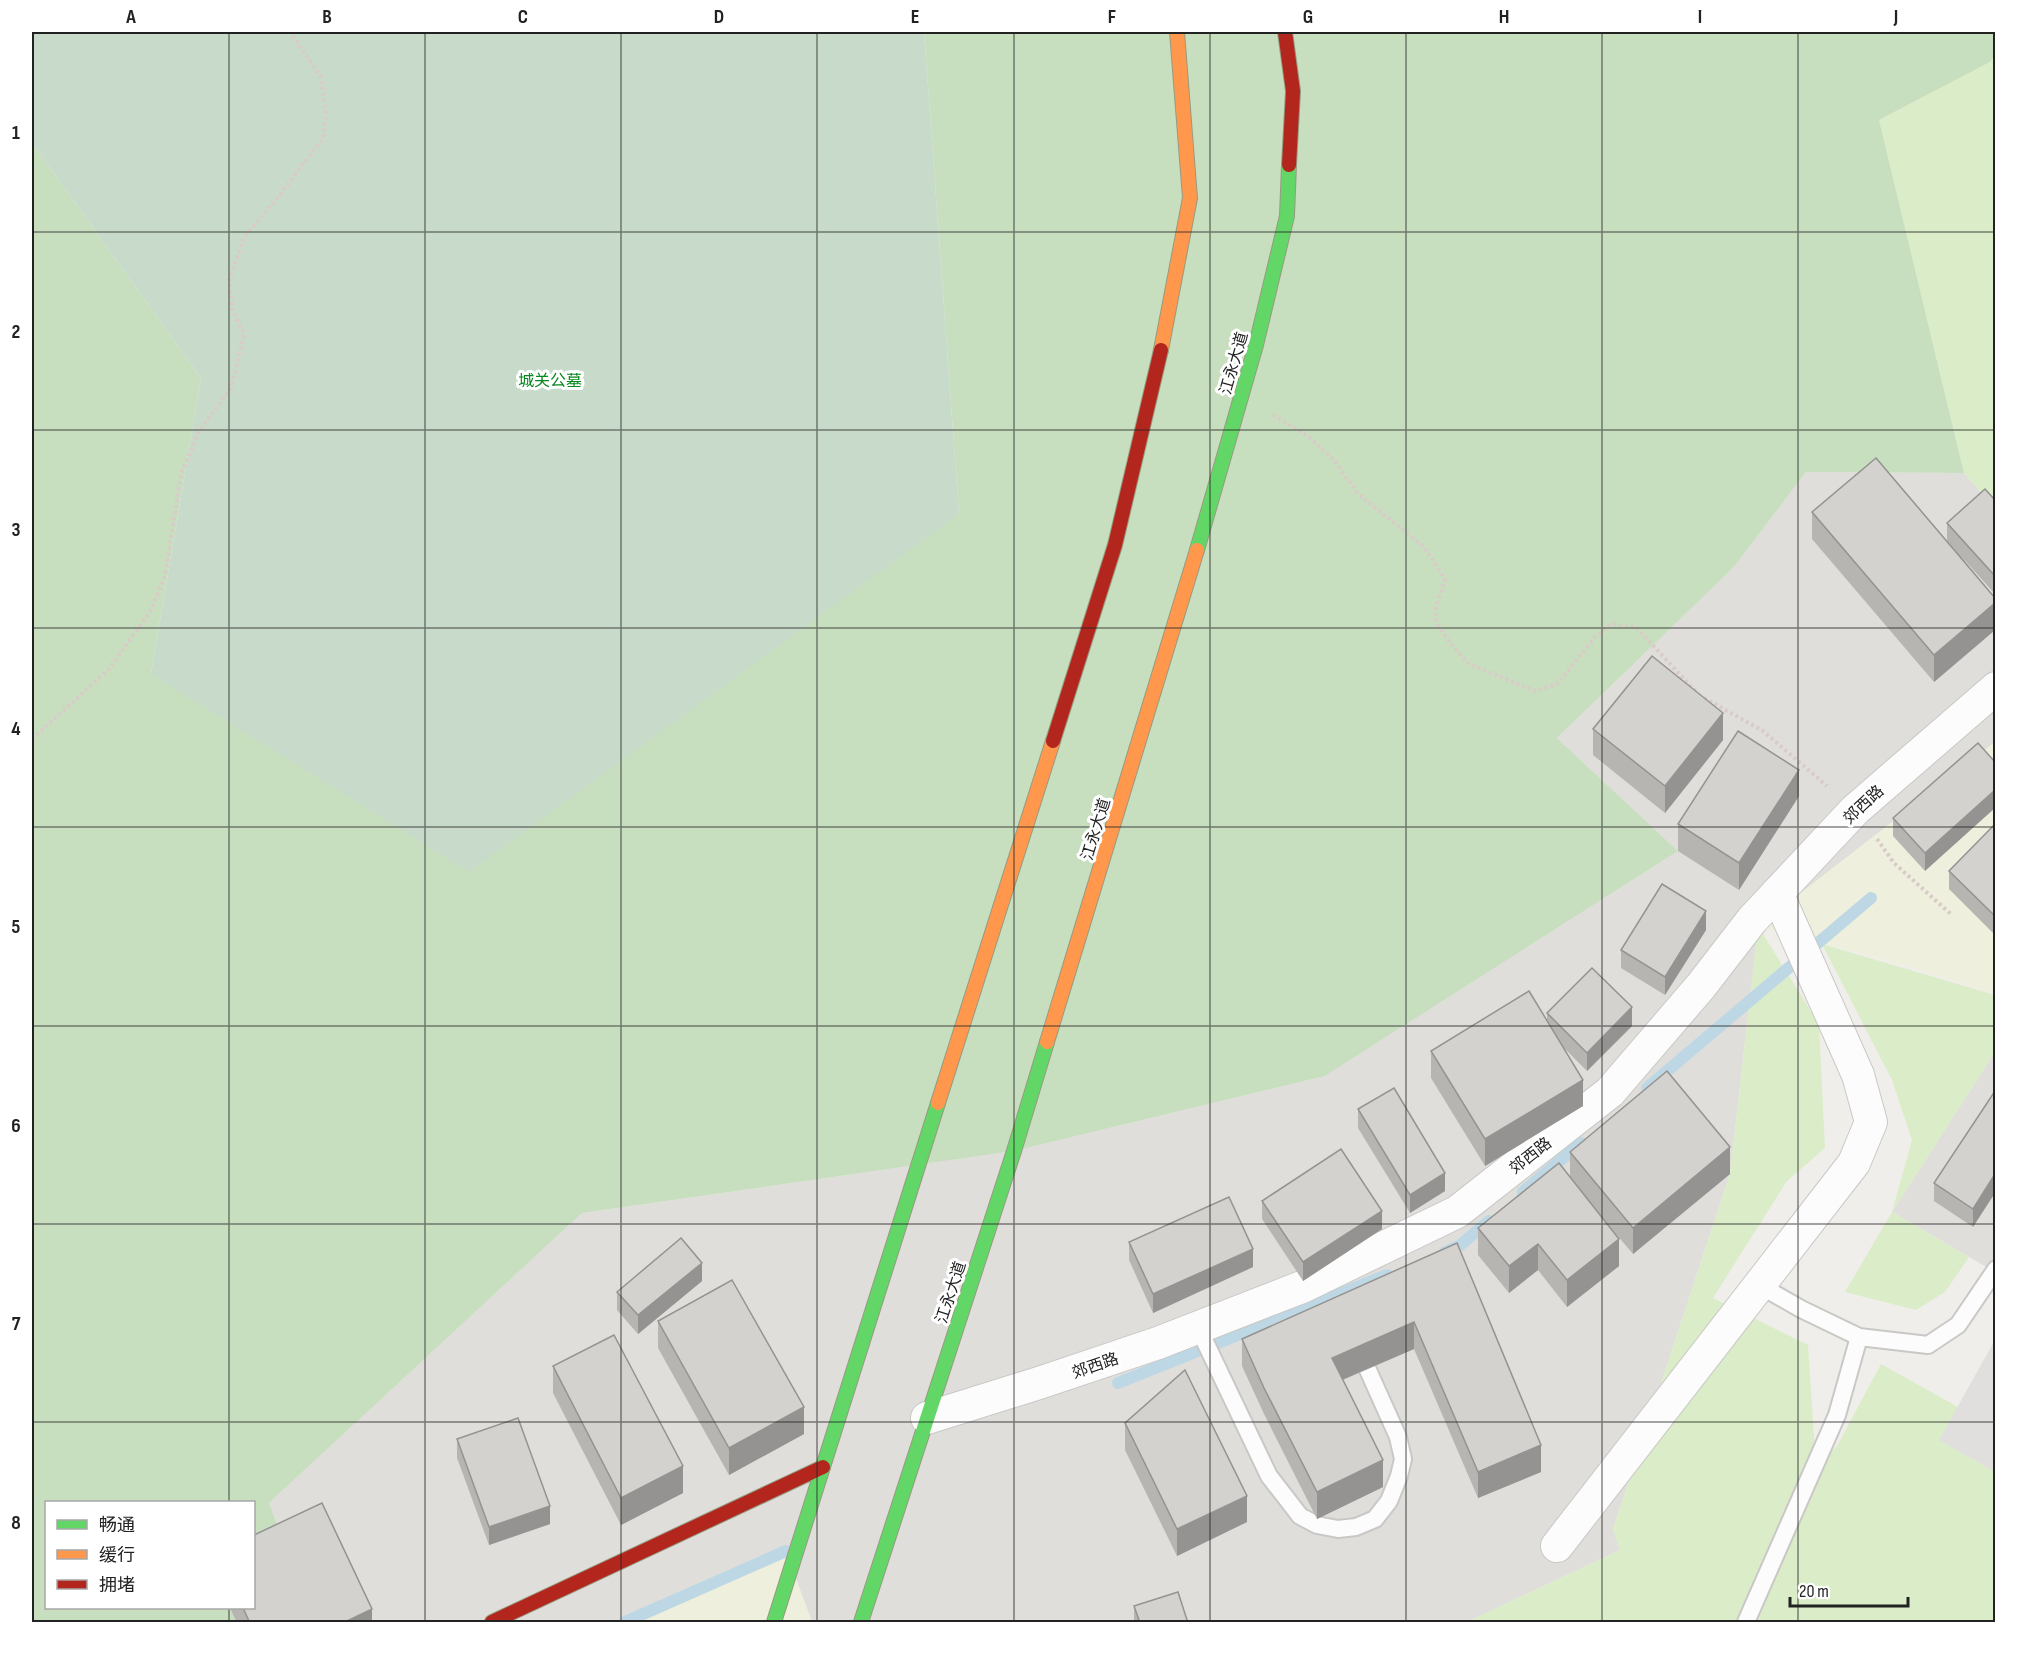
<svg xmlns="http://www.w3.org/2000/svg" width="2027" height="1654" font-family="'Sofia Sans Condensed','Noto Sans SC',sans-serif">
<rect width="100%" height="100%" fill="#f0eeea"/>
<g fill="#dfdedb">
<polygon points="1806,472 1964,473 1995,508 1995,742 1758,927 1730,1174 1613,1529 1620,1550 1467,1622 812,1622 785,1551 625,1622 314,1622 269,1503 582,1213 1014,1151 1325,1076 1678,851 1557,738 1734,567"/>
<polygon points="1995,1052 1995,1272 1892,1212"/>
</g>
<g fill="#eef0dd">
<polygon points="1995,742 1995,994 1924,971 1758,926"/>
<polygon points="786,1551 812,1622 625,1622"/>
</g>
<g fill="#daedc8">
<polygon points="1995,55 1995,508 1964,473 1879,120 1990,62"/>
<polygon points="1758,926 1819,1024 1825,1148 1787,1181 1713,1298 1808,1345 1816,1466 1837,1446 1881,1364 1958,1407 1940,1440 1995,1472 1995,1622 1467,1622 1620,1550 1613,1529 1730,1174"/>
<polygon points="1822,944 1995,995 1995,1052 1892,1212 1969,1257 1945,1292 1916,1310 1845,1292 1892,1212 1912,1140 1892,1080"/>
</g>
<path fill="#c8dfbf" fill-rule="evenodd" d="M924,32H1995V55L1990,62L1879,120L1964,473L1806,472L1734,567L1557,738L1678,851L1325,1076L1014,1151L582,1213L269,1503L314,1622H32V143L201,378L151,674L959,514ZM46,1502H254V1608H46Z"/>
<polygon fill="#c8dbca" points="32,32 924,32 959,514 469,872 151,674 201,378 32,143"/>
<polygon fill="#e0dfde" points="1995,1340 1995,1472 1939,1440"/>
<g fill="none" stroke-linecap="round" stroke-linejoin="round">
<g stroke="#bdd8e4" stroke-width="12">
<polyline points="1647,1088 1871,898"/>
<polyline points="1523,1192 1581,1143"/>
<polyline points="1445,1252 1459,1246 1489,1221"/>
<polyline points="1118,1383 1387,1275"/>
<polyline points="625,1622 786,1551"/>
</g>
<g stroke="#c9c8c6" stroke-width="20">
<g id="lane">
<polyline points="1759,1285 1801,1309 1859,1337 1928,1345 1958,1325 1996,1269"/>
<polyline points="1198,1327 1269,1476 1300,1516 1317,1525 1338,1529 1356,1527 1375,1519 1389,1501 1399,1476 1403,1459 1398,1437 1359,1350"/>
<polyline points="1746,1622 1837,1415 1859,1337"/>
</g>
</g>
<g stroke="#c9c8c6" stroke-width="34">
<g id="street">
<polyline points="927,1418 1039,1383 1158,1343 1302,1287 1457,1212 1610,1092 1701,986 1752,920 1855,810 1996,688"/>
<polyline points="1557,1546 1854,1163 1871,1122 1858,1075 1777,893"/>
</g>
</g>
<g stroke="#979b80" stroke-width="16">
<g id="fast">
<polyline points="1197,550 1256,345 1287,216 1289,165"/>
<polyline points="774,1622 938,1103"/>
<polyline points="861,1622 1014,1151 1047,1042"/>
</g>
</g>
<g stroke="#979b80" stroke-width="16">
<g id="slow">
<polyline points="1161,350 1190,198 1177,32"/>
<polyline points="1047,1042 1197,550"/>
<polyline points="938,1103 1053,741"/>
</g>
</g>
<g stroke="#979b80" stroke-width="16">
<g id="jam">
<polyline points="1285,32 1293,91 1289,165"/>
<polyline points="1053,741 1115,545 1161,350"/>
<polyline points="492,1622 823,1467"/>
</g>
</g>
<g stroke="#d9cbc8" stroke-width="4" stroke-dasharray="3 3" stroke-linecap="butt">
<polyline points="1273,415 1308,436 1323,450 1334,460 1358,494 1424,547 1445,579 1436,606 1436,622 1451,644 1469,664 1535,691 1557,684 1596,636 1611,624 1636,627 1696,692"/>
<polyline points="1704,698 1763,731 1827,786"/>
<polyline points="32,739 108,670 150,612 165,576 181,474 199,431 231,388 244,334 232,309 229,281 244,237 275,201 323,138 326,113 321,77 290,32"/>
<polyline points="1877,839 1894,863 1952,915"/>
</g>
<use href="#lane" stroke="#fdfcfc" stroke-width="16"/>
<use href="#street" stroke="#fdfcfc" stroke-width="32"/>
<use href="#fast" stroke="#63d668" stroke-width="14"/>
<use href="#slow" stroke="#ff974d" stroke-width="14"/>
<use href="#jam" stroke="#b3261e" stroke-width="14"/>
</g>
<g fill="#b6b5b2">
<polygon points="1995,500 1995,594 1959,554 1995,598 1995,630 1934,682 1812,539 1812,512 1947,541 1947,523"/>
<polygon points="1593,729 1723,740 1665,813 1593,755"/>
<polygon points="1978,743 1925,871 1893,836 1893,818"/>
<polygon points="1799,796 1739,890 1678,851 1678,824"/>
<polygon points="1995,826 1995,935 1949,889 1949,871"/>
<polygon points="1706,930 1665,995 1621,968 1621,950"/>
<polygon points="1547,1013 1632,1026 1587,1071 1565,1049 1583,1106 1485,1166 1431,1078 1431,1051 1547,1019"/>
<polygon points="1995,1091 1973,1227 1934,1201 1934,1183"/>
<polygon points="1358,1109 1445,1191 1410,1213 1358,1128"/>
<polygon points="1570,1152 1730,1174 1633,1254 1606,1222 1619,1266 1567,1307 1538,1270 1509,1293 1478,1255 1478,1228 1570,1177"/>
<polygon points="1262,1201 1382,1229 1303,1281 1262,1219"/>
<polygon points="1129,1242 1253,1267 1153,1313 1129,1260"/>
<polygon points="1457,1243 1541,1472 1478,1498 1414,1349 1343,1380 1383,1487 1317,1519 1264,1414 1242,1366 1242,1339"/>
<polygon points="702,1281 638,1334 617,1310 617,1292"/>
<polygon points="658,1321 804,1434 729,1475 658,1348"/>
<polygon points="553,1366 683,1493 621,1525 553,1393"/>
<polygon points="1125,1423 1247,1522 1177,1556 1125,1450"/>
<polygon points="457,1439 550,1524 489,1545 457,1458"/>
<polygon points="1134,1606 1188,1623 1134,1622"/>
<polygon points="230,1608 254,1608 372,1623 237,1623"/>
</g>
<g fill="#949391">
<polygon points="1995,603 1995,630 1934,682 1934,655"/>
<polygon points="1723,713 1723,740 1665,813 1665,786"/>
<polygon points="1799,770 1799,796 1739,890 1739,863"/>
<polygon points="1995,790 1995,808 1925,871 1925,853"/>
<polygon points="1706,911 1706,930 1665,995 1665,977"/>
<polygon points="1632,1007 1632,1026 1587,1071 1587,1053"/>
<polygon points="1583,1080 1583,1106 1485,1166 1485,1139"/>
<polygon points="1730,1147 1730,1174 1633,1254 1633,1228"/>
<polygon points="1445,1173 1445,1191 1410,1213 1410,1195"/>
<polygon points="1995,1174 1995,1193 1973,1227 1973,1209"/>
<polygon points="1382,1211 1382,1229 1303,1281 1303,1262"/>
<polygon points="1619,1239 1619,1266 1567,1307 1567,1280"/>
<polygon points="1538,1244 1538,1270 1509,1293 1509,1266"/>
<polygon points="1253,1249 1253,1267 1153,1313 1153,1294"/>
<polygon points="702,1263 702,1281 638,1334 638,1315"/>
<polygon points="1414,1322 1414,1349 1332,1384 1332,1358"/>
<polygon points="804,1407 804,1434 729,1475 729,1448"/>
<polygon points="1541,1445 1541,1472 1478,1498 1478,1472"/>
<polygon points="1383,1460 1383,1487 1317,1519 1317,1492"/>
<polygon points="683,1466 683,1493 621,1525 621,1498"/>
<polygon points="1247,1496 1247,1522 1177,1556 1177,1529"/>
<polygon points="550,1506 550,1524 489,1545 489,1527"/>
<polygon points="372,1609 372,1623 343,1623"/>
</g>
<g fill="#d4d2cf" stroke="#949391" stroke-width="1.5">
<polygon points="1876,458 1995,598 1995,603 1934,655 1812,512"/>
<polygon points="1985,489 1995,500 1995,576 1947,523"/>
<polygon points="1652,656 1723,713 1665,786 1593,729"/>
<polygon points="1738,731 1799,770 1739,863 1678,824"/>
<polygon points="1978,743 1995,762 1995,790 1925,853 1893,818"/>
<polygon points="1994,825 1995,826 1995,916 1949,871"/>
<polygon points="1662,884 1706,911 1665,977 1621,950"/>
<polygon points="1592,968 1632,1007 1587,1053 1547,1013"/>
<polygon points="1529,991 1583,1080 1485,1139 1431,1051"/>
<polygon points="1667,1071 1730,1147 1633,1228 1570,1152"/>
<polygon points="1394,1088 1445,1173 1410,1195 1358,1109"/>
<polygon points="1995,1091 1995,1174 1973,1209 1934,1183"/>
<polygon points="1341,1149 1382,1211 1303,1262 1262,1201"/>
<polygon points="1559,1163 1619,1239 1567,1280 1538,1244 1509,1266 1478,1228"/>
<polygon points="1229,1197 1253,1249 1153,1294 1129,1242"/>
<polygon points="681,1238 702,1263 638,1315 617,1292"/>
<polygon points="1457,1243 1541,1445 1478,1472 1414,1322 1332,1358 1383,1460 1317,1492 1264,1388 1242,1339"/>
<polygon points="732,1280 804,1407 729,1448 658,1321"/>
<polygon points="614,1335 683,1466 621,1498 553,1366"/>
<polygon points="1185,1370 1247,1496 1177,1529 1125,1423"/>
<polygon points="518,1418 550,1506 489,1527 457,1439"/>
<polygon points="322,1503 372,1609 343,1623 250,1623 243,1608 254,1608 254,1535"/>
<polygon points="1178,1592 1188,1623 1133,1623 1139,1620 1134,1606"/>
</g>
<path fill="none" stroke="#222" stroke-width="1.5" stroke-opacity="0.55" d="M229,32V1502M425,32V1622M621,32V1622M817,32V1622M1014,32V1622M1210,32V1622M1406,32V1622M1602,32V1622M1798,32V1622M32,232H1996M32,430H1996M32,628H1996M32,827H1996M32,1026H1996M32,1224H1996M32,1422H1996M229,1608V1622"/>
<g text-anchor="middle" stroke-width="6" stroke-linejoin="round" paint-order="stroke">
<g font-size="16" fill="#222" stroke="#fff">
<text transform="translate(1233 363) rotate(-74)" y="6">江永大道</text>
<text transform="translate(1863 804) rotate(-43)" y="6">郊西路</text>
<text transform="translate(1095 829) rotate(-73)" y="6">江永大道</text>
<text transform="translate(1530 1155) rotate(-38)" y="6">郊西路</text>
<text transform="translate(950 1292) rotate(-72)" y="6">江永大道</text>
<text transform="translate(1095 1365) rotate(-19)" y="6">郊西路</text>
</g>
<g font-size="16" fill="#07881c" stroke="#fff">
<text x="550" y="386">城关公墓</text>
</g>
</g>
<rect width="2027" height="1654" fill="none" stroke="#ffffff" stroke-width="66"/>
<rect x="45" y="1501" width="210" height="108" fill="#ffffff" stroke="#a7a7a7" stroke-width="1.5"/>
<rect x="57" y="1520" width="30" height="9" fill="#63d668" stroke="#a7a7a7" stroke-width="1.5"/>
<text x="99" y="1531" font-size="18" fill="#222222">畅通</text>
<rect x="57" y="1550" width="30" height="9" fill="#ff974d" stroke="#a7a7a7" stroke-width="1.5"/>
<text x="99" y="1561" font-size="18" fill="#222222">缓行</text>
<rect x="57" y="1580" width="30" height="9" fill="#b3261e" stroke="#a7a7a7" stroke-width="1.5"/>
<text x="99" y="1591" font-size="18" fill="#222222">拥堵</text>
<path d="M1790 1597v9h118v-9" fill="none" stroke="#222222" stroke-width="3"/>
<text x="1799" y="1597" font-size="18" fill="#222222" stroke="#ffffff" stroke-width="4.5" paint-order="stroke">20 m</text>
<rect x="33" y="33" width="1961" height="1588" fill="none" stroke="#222" stroke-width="2"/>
<g font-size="20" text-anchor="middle" font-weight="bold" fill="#222">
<text x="131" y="23">A</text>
<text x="327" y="23">B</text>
<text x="523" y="23">C</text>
<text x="719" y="23">D</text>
<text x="915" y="23">E</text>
<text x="1112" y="23">F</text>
<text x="1308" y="23">G</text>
<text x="1504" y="23">H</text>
<text x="1700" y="23">I</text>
<text x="1896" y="23">J</text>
<text x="16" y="139">1</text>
<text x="16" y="338">2</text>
<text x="16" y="536">3</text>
<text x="16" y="735">4</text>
<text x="16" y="933">5</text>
<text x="16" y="1132">6</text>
<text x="16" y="1330">7</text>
<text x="16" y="1529">8</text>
</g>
</svg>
